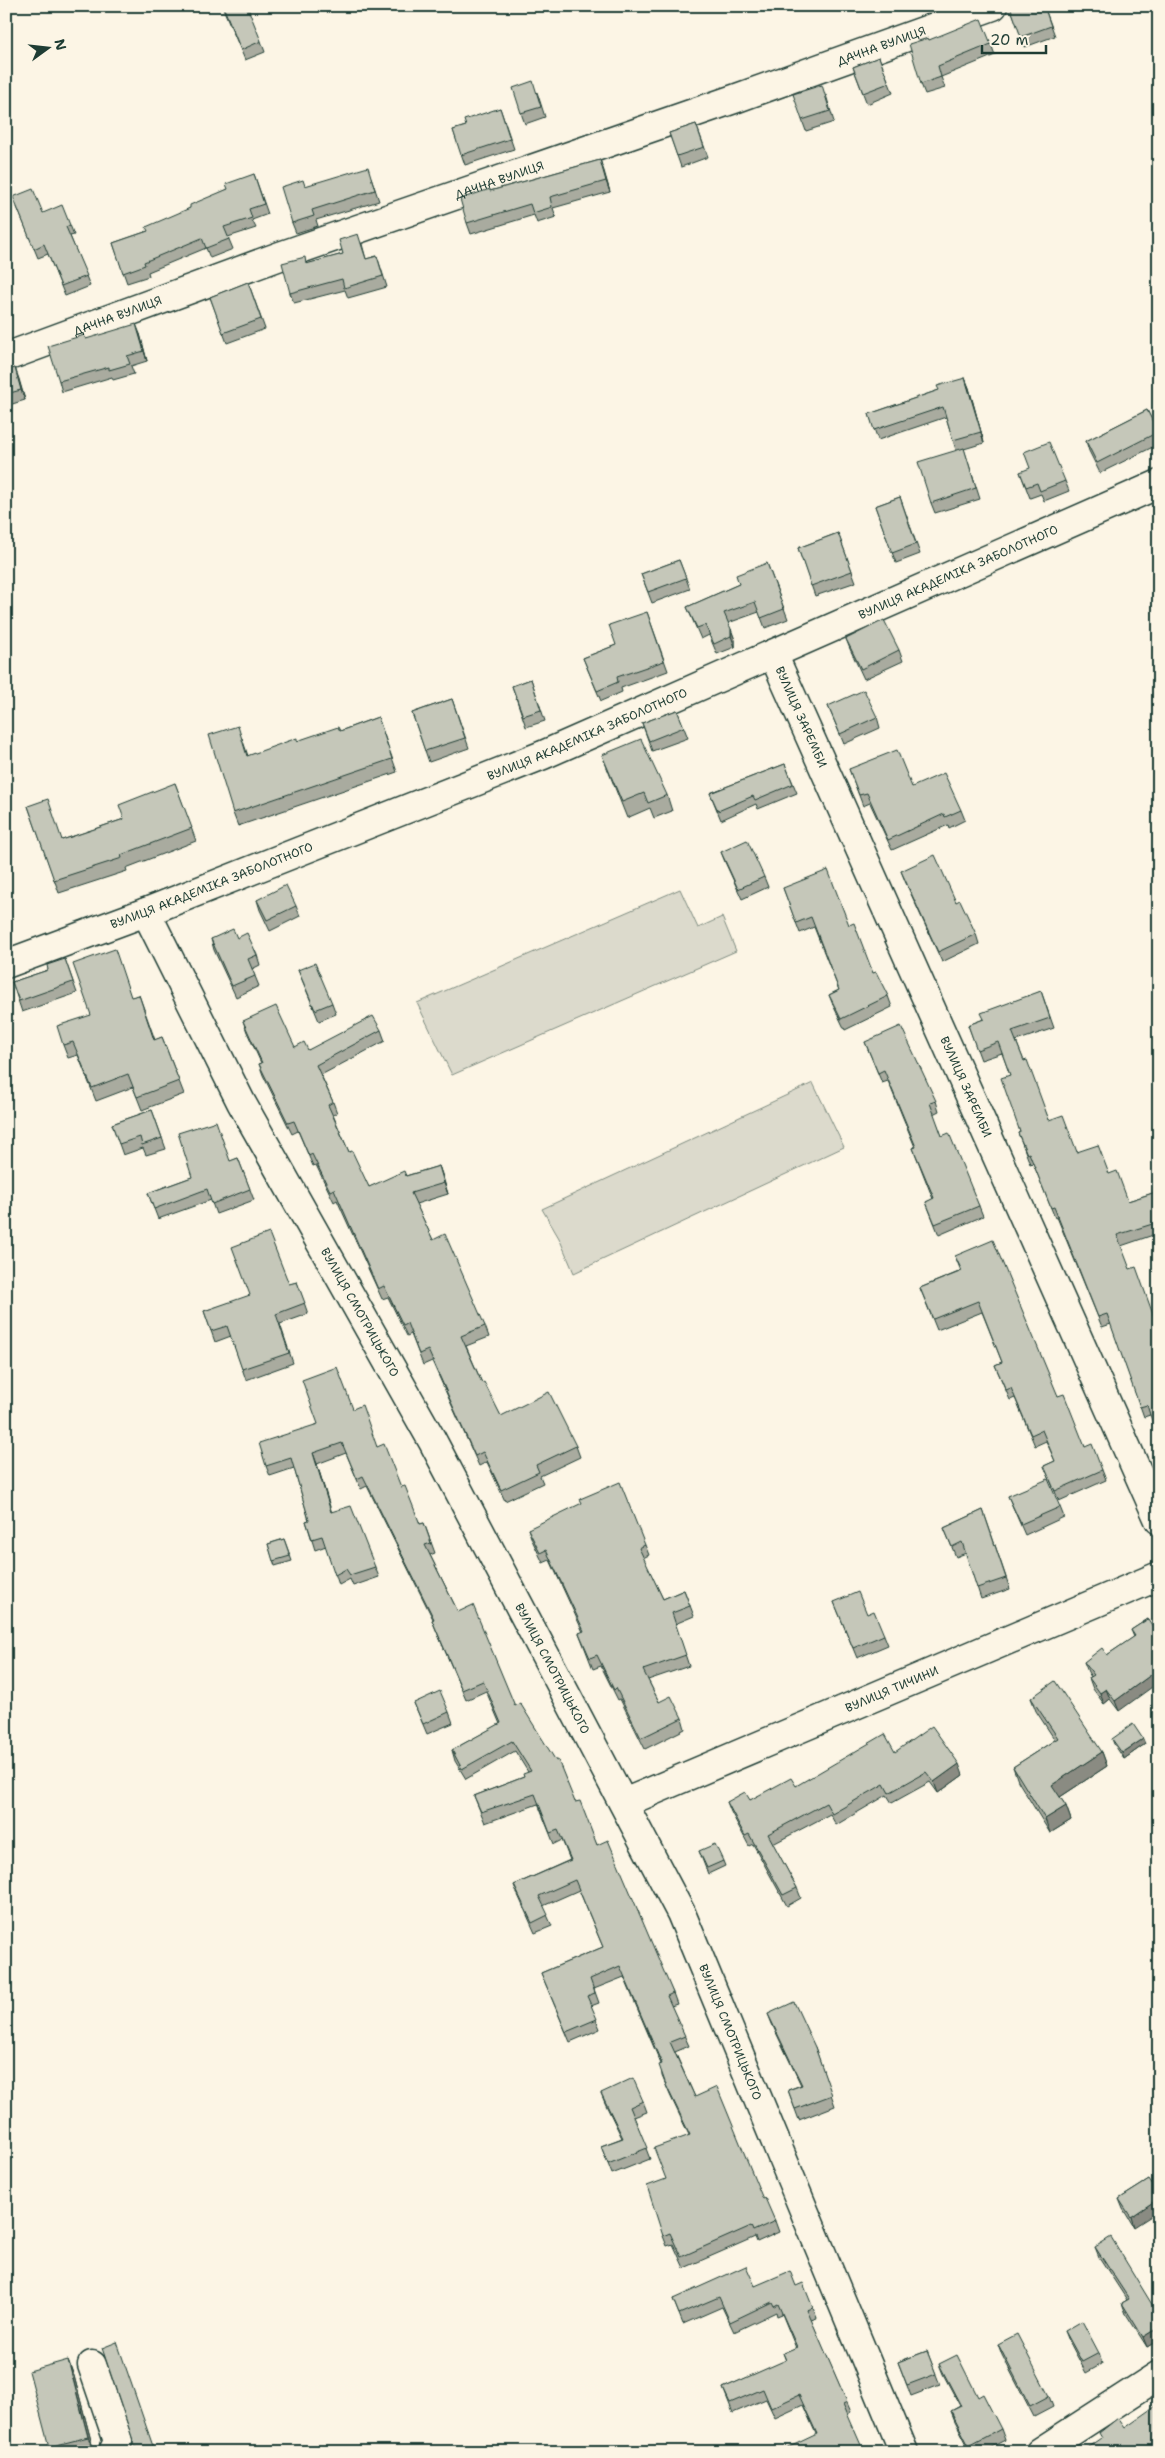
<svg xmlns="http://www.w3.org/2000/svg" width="1165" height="2458" font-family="'Shantell Sans',sans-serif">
<rect width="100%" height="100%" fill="#fcf5e5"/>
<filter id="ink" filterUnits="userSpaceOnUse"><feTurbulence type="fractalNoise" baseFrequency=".02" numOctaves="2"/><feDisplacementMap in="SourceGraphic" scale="10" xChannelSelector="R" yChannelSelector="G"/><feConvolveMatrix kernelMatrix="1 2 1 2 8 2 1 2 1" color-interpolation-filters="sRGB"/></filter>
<g filter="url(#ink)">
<g fill="#dcdacc" stroke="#7e8c80">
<polygon points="680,889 698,928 722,917 736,951 452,1075 417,1003"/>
<polygon points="813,1083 844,1147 574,1273 559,1238 542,1209"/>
</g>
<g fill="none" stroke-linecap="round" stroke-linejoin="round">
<g stroke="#1f3d34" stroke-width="31">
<g id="minor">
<path id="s1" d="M6,357L280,256L737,98L993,6"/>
<path id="s2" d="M773,654L1159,1520"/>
<path id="s3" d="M146,912L241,1102L432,1440L681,1913L904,2452"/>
<path id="s4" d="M6,964L146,912L543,755L1159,484"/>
<path id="s5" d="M624,1803L1159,1576"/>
<polyline points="92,2365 118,2441 113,2452"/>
<polyline points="1040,2452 1159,2375"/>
</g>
</g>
<use href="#minor" stroke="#fcf5e5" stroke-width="28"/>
</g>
<g fill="#a9ab9f" stroke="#1f3d34">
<polygon points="222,6 261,41 265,52 245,60"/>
<polygon points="878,6 887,6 879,9"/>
<polygon points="1010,6 1044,6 1055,36 1025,47"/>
<polygon points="929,40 991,44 995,55 941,77 945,88 925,94 921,84"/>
<polygon points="879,57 893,93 867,104 853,67"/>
<polygon points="537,92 545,117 525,124 521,113"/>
<polygon points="826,95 834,122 806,131 802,120"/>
<polygon points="500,108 514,149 465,165 453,130 466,126"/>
<polygon points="696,124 708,157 681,167 669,133"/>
<polygon points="600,160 610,192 553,208 556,217 537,223 534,215 471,234 467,223 490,191"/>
<polygon points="254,174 268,214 252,220 256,228 228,237 233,249 210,258 206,248 148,272 149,276 127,283 113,243 148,231 190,208 228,189"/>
<polygon points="371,177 379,201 316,220 318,226 296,233 292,223 305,186"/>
<polygon points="17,207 43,213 70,225 74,235 70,236 90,286 65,296 48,254 38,258"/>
<polygon points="362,244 366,259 377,256 387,287 348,298 345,290 294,303 290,293 307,264 343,254"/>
<polygon points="248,282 265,329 227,343 210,297"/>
<polygon points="140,334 147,361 131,366 134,374 113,380 112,377 62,392 59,381 86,339"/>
<polygon points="15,368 25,400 6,406 6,371"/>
<polygon points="965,378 969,388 984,443 964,449 980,499 935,513 931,503 956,450 946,417 878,440 869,414 939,390"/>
<polygon points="1147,410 1159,434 1159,444 1100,473 1089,451 1086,441"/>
<polygon points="1020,472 1065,481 1069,491 1044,501 1041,494 1030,498"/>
<polygon points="900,497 920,554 896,563 875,506"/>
<polygon points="838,533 856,582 815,596 798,548"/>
<polygon points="679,560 690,589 652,603 641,574"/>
<polygon points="767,563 788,619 765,628 759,612 728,623 735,640 735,647 717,654 709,635 701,639 687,607 739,584"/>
<polygon points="647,612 668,671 621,688 622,692 601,701 583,658 616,645"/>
<polygon points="846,639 899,650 903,661 864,679 850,649"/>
<polygon points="531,679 545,721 526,727 512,686"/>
<polygon points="452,699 469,748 429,762 412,713"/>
<polygon points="828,706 877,717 880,728 844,744"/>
<polygon points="677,710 688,738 652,751 642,723"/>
<polygon points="378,717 397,772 238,826 233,813 242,738 248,756 297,741 340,731"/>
<polygon points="602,755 667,795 672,811 654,818 650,808 627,818"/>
<polygon points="785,764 797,793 758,809 756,804 721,820 710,793"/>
<polygon points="849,769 912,787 961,810 965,820 949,828 948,825 892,850 870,803 863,806"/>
<polygon points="175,783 196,841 126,868 127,871 59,893 28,806 62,840 124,819"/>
<polygon points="721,852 764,877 768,887 742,899 725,862"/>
<polygon points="901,871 956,902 976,934 979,944 942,962 905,881"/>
<polygon points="783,888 849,925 873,973 888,996 892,1007 845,1030 833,1005 829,995 839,990 814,927 800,933"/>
<polygon points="257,900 296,906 300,916 270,931 260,910"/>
<polygon points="237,938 257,955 260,965 252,969 259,986 236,997 214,950 211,939"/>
<polygon points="65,959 77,993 22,1012 12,982 48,970"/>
<polygon points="298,970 332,1003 336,1014 319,1021"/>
<polygon points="1041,991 1054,1028 1016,1041 1024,1061 1049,1120 1077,1152 1109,1174 1128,1201 1159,1191 1159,1233 1121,1246 1150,1415 1144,1417 1111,1324 1102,1327 1057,1217 1055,1218 1033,1163 1030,1164 1022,1143 1018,1133 1020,1132 1010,1075 1002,1053 981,1060 968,1025 984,1019"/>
<polygon points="139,995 155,1040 162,1037 184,1094 142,1110 133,1087 96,1101 78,1055 68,1058 63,1045 91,1015 132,997"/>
<polygon points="243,1021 295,1047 308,1050 381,1030 385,1041 321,1075 333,1102 337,1113 333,1115 349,1152 369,1187 439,1166 448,1194 416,1204 433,1240 485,1326 489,1337 466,1346 482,1383 501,1416 576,1446 580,1457 540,1476 543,1483 505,1501 487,1462 479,1466 432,1361 423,1365 411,1334 407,1336 388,1297 382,1299 337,1200 334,1202 316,1165 313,1166 298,1131 292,1134 263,1075 259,1064 261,1063 247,1032"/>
<polygon points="865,1042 936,1101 939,1111 933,1114 942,1136 979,1206 983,1216 939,1235 926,1202 933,1199 913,1148 915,1147 888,1081 882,1083"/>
<polygon points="152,1110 166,1149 146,1155 143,1148 123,1155 112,1124"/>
<polygon points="238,1158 254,1200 216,1214 211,1200 158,1219 148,1193 192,1177"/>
<polygon points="955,1256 1058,1396 1085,1447 1102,1470 1106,1480 1059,1501 1044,1466 1055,1461 1046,1441 1035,1446 1015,1398 1010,1400 995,1365 1002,1362 982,1312 937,1330 920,1288 961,1271"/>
<polygon points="297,1282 308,1314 280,1324 293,1363 246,1380 231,1336 215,1342 204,1311"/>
<polygon points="353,1409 377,1447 401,1487 420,1524 424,1523 435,1553 430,1555 458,1612 515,1706 575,1802 673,1993 677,2004 671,2006 689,2046 675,2052 695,2097 763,2199 775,2221 779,2232 757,2242 755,2237 684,2268 673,2244 667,2246 663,2236 666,2179 689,2135 670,2095 662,2076 661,2064 624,1977 594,1989 599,2003 591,2006 600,2029 570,2042 541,1973 603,1947 579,1890 543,1906 552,1926 535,1933 518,1895 514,1885 570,1860 562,1840 554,1844 538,1804 485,1823 474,1796 524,1777 528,1772 515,1751 466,1779 455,1761 452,1750 500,1724 486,1691 466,1700 436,1630 432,1620 433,1619 367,1486 361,1489 346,1453 317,1464 331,1512 375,1567 379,1577 353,1586 350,1579 339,1585 326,1546 315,1550 306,1521 309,1520 294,1468 270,1476 266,1466 318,1424"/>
<polygon points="1008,1496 1060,1507 1064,1517 1025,1535"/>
<polygon points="983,1510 1010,1589 981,1599 966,1553 956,1557 944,1528"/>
<polygon points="528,1529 645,1545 649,1555 643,1558 663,1599 684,1590 694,1616 675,1624 689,1666 648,1680 659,1702 682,1718 685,1729 645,1749 620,1699 618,1700 601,1666 593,1669 579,1633 583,1632 550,1560 543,1563 532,1540"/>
<polygon points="284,1539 292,1561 275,1566 268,1544"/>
<polygon points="834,1602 867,1614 884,1635 888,1645 857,1658"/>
<polygon points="1148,1619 1119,1711 1110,1699 1104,1704 1093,1689 1089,1678 1091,1677 1088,1672 1084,1662 1107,1655 1134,1637 1131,1630"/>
<polygon points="1031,1698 1102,1752 1107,1766 1060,1797 1066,1806 1071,1820 1050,1833 1018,1781 1013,1767 1055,1740 1036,1711"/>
<polygon points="414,1703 449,1712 453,1723 427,1734"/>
<polygon points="1112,1739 1145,1744 1124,1759 1114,1744"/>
<polygon points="895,1752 963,1775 938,1793 930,1782 892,1803 887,1795 836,1825 830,1814 773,1844 797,1888 801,1898 787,1906 753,1844 749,1846 731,1812 727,1802 750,1800 796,1786"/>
<polygon points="699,1851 723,1861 725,1866 708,1874"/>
<polygon points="768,2014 815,2047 835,2106 799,2120 788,2090 801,2085 772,2024"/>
<polygon points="601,2093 643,2101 647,2112 634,2117 650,2159 612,2174 601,2146 622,2138 605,2103"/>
<polygon points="1149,2180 1134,2227 1123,2209 1119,2199"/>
<polygon points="1095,2247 1159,2316 1159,2340 1147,2347 1126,2314 1122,2303 1127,2300 1099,2257"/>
<polygon points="755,2286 796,2286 813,2308 817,2318 811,2320 851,2412 816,2434 803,2405 775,2418 766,2399 733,2413 723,2388 786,2361 783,2353 796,2348 782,2314 777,2316 776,2312 734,2332 722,2307 683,2324 673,2299"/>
<polygon points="1065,2331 1099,2353 1102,2364 1086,2373 1069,2341"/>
<polygon points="998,2344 1049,2396 1053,2407 1034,2417 1002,2355"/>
<polygon points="927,2351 940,2385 911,2396 898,2362"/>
<polygon points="68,2360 74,2376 94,2452 51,2452 49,2447"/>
<polygon points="939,2364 1001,2429 1005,2440 982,2452 971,2452 955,2421 951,2411 960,2406 943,2374"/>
</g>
<g fill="#8a8b82" stroke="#1f3d34">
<polygon points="600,160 604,171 610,192 606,181"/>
<polygon points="136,324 140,334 147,361 144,351"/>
<polygon points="15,368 19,379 25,400 21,390"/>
<polygon points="965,378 969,388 984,443 981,432"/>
<polygon points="731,629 735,640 735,647 731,636"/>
<polygon points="439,1166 443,1177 448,1194 444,1183"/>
<polygon points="313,1453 317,1464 335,1523 331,1512"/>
<polygon points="1159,1669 1159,1682 1119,1711 1115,1701"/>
<polygon points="1106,1689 1110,1699 1104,1704 1100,1693"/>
<polygon points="1143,1739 1145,1744 1124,1759 1122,1753"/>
<polygon points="1102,1752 1107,1766 1057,1799 1052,1785"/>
<polygon points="959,1764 963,1775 938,1793 934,1782"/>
<polygon points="1066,1806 1071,1820 1050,1833 1045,1819"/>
<polygon points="1159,2198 1159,2211 1134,2227 1131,2217"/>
<polygon points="1159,2327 1159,2340 1147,2347 1143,2337"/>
<polygon points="68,2360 74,2376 94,2452 88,2437"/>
</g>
<g fill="#c5c7b9" stroke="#1f3d34">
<polygon points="223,6 247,6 261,41 241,50"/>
<polygon points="1010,6 1044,6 1051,26 1021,37"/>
<polygon points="981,19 991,44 938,66 941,77 921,84 909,44 928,38 929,40"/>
<polygon points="879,57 889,83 863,93 853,67"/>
<polygon points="533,81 541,107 521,113 513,88"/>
<polygon points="822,85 830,111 802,120 793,94"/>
<polygon points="500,108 510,139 461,155 453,130 466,126 464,120"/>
<polygon points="696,124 704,147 677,156 669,133"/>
<polygon points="600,160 606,181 550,197 552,207 533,213 530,204 467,223 460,199 490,189 490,191"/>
<polygon points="368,167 375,190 312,210 314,216 292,223 281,187 303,180 305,186"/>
<polygon points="254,174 264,204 249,209 252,218 224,227 229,239 206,248 202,238 144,262 145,265 123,273 113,243 148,231 146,227 190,208 190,205 228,189 226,184"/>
<polygon points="33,189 43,213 62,205 70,225 66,227 87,276 61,286 44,244 34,249 13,197"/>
<polygon points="358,234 366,259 377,256 383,276 344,288 342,279 290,293 282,263 305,257 306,264 343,254 339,240"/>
<polygon points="248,282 261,319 223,333 210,297"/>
<polygon points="136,324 144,351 127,356 130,364 109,370 109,367 59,381 48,346 84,335 86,339"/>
<polygon points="15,368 21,390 6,394 6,371"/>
<polygon points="1159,368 1159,381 1155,369"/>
<polygon points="965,378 981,432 953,440 943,407 874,430 869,414 939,390 937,386"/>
<polygon points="1147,410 1158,432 1097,463 1086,441"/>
<polygon points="1049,442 1065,481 1040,491 1037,483 1026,487 1020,472 1030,468 1024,452"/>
<polygon points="964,448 976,488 931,503 918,462"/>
<polygon points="900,497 916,544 892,553 875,506"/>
<polygon points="1159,500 1159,516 1153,502"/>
<polygon points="838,533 852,571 811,586 798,548"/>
<polygon points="679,560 686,578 648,592 641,574"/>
<polygon points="767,563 784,609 761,618 755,602 724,613 731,629 731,636 714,644 705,625 697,628 687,607 739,584 736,575"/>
<polygon points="647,612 664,661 617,677 618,682 597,691 583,658 616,645 609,625"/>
<polygon points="884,620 899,650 861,669 846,639"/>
<polygon points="531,679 541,710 523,716 512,686"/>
<polygon points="864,690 877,717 840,734 828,706"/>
<polygon points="452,699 465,738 425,751 412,713"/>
<polygon points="677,710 684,727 649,741 642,723"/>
<polygon points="378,717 392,759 233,813 209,735 238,726 247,756 297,738 297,741 338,727 340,731"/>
<polygon points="641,739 667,795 648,803 644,793 622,802 602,755"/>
<polygon points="897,750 912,787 944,773 961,810 945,817 944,814 888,840 867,793 859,795 849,769"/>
<polygon points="785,764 793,784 755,800 753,796 718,811 710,793"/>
<polygon points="175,783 192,828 121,855 122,858 54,880 28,806 48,799 62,840 124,819 119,805"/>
<polygon points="747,840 764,877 738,889 721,852"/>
<polygon points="935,855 956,902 960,900 976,934 938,952 901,871"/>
<polygon points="828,870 849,925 854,923 873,973 876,972 888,996 841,1019 829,995 839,990 811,917 796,923 783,888"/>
<polygon points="286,885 296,906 267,920 257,900"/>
<polygon points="233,929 237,938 247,933 257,955 248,959 255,976 232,986 211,939"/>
<polygon points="115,949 131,997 139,995 154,1040 162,1037 179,1081 137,1097 128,1074 92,1088 73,1042 63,1045 57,1026 91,1015 73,964"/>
<polygon points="65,959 73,982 19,1001 12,982 48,970 47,965"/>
<polygon points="315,963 332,1003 315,1010 298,970"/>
<polygon points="1041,991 1050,1018 1012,1031 1024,1061 1027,1060 1049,1120 1063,1115 1077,1152 1098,1145 1109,1174 1117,1171 1128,1201 1159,1191 1159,1222 1117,1235 1130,1269 1136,1267 1159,1331 1159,1443 1147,1405 1140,1407 1107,1314 1098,1317 1054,1207 1051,1208 1029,1153 1027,1154 1018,1133 1020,1132 1001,1078 1010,1075 998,1042 977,1050 968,1025 984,1019 981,1013"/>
<polygon points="276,1006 295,1047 304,1042 308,1050 373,1016 381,1030 316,1065 333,1102 328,1105 349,1152 352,1151 369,1187 404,1171 406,1176 439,1166 444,1183 411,1193 433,1240 445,1234 485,1326 461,1336 482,1383 484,1382 501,1416 549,1392 576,1446 536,1465 539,1472 501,1490 483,1452 475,1456 428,1350 419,1354 407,1323 403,1325 384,1286 378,1289 334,1189 330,1191 312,1154 309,1156 294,1121 288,1123 259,1064 262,1063 243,1021"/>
<polygon points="901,1026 936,1101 930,1103 942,1136 949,1133 979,1206 935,1224 926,1202 934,1198 913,1148 916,1147 884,1070 878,1073 865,1042"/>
<polygon points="152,1110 162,1138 142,1145 140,1137 119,1144 112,1124"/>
<polygon points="216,1121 230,1161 238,1158 250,1189 212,1204 207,1189 154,1209 148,1193 192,1177 178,1133"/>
<polygon points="269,1233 289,1284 297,1282 305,1303 276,1314 289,1353 242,1369 227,1326 211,1331 204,1311 250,1295 232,1247"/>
<polygon points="993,1240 1058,1396 1064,1394 1085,1447 1092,1444 1102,1470 1055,1491 1044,1466 1055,1461 1042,1430 1031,1435 1011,1388 1006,1390 995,1365 1002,1362 978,1301 933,1319 920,1288 962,1271 955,1256"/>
<polygon points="337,1367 353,1409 362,1405 377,1447 384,1444 401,1487 405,1486 420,1524 424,1523 431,1543 425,1545 458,1612 473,1605 515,1706 520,1703 556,1761 558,1760 575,1802 580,1801 597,1845 608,1840 673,1993 667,1996 685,2036 670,2042 695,2097 717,2087 763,2199 765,2198 775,2221 753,2231 751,2226 681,2257 670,2233 663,2236 647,2186 666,2179 654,2148 690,2135 666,2085 659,2065 662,2064 620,1966 590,1979 595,1993 587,1996 597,2019 566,2032 541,1973 603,1947 575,1880 539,1896 548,1915 532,1923 514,1885 571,1860 558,1830 550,1833 535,1794 481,1812 474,1796 524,1777 523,1774 531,1771 512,1741 462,1769 452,1750 501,1723 483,1681 462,1690 432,1620 434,1619 363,1476 357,1479 342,1443 313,1453 331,1512 351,1506 375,1567 350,1575 346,1569 335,1575 322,1536 312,1539 306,1521 309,1520 291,1458 266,1466 259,1443 318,1424 302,1380"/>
<polygon points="1048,1479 1060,1507 1021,1524 1008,1496"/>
<polygon points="620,1482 645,1545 639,1548 663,1599 684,1590 690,1606 672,1613 686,1655 643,1670 659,1702 671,1696 682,1718 641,1738 616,1688 614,1690 597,1655 590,1658 579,1633 584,1631 546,1550 540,1553 528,1529 582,1503 580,1499"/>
<polygon points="983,1510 1006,1578 977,1588 962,1542 952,1547 944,1528"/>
<polygon points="284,1539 290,1556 273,1561 268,1544"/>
<polygon points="858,1592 867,1614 874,1611 884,1635 853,1648 834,1602"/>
<polygon points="1148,1619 1159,1636 1159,1669 1115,1701 1106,1689 1100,1693 1089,1678 1094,1675 1084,1662 1102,1648 1107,1655 1135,1636 1131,1630"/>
<polygon points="1055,1681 1102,1752 1052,1785 1066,1806 1045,1819 1013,1767 1058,1738 1031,1698"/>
<polygon points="440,1691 449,1712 423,1724 414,1703"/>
<polygon points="1133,1724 1143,1739 1122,1753 1112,1739"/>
<polygon points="932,1726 959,1764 934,1782 926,1772 889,1793 884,1784 832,1814 826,1803 768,1834 797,1888 783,1895 749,1834 745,1836 727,1802 745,1792 750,1800 791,1778 796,1786 885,1734 895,1752"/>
<polygon points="715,1844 723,1861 707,1868 699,1851"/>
<polygon points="794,2002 815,2047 832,2095 795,2109 788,2090 802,2085 768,2014"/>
<polygon points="633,2078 643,2101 630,2107 647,2148 608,2164 601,2146 623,2138 601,2093"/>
<polygon points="1149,2180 1159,2195 1159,2198 1131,2217 1119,2199"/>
<polygon points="1111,2237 1159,2316 1159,2327 1143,2337 1122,2303 1129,2299 1095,2247"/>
<polygon points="746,2266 755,2286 790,2271 796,2286 803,2283 813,2308 807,2310 847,2402 843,2404 864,2452 779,2452 817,2434 799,2395 771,2408 763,2389 730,2403 723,2388 786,2360 783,2353 797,2347 778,2304 774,2306 772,2302 730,2322 719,2297 679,2314 673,2299"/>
<polygon points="1082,2321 1099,2353 1082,2362 1065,2331"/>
<polygon points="1017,2334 1049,2396 1030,2406 998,2344"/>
<polygon points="117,2342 155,2452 137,2452 102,2348"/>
<polygon points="927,2351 936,2374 907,2385 898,2362"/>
<polygon points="957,2355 978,2397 983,2394 1001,2429 969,2446 951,2411 961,2406 939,2364"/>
<polygon points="68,2360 88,2437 49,2447 29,2371"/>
<polygon points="1159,2404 1159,2452 1082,2452 1102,2438 1099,2433 1118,2418 1125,2428"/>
</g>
</g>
<g text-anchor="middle" stroke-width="4" stroke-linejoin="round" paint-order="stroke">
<g font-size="12" fill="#1f3d34" stroke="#fcf5e5">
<text dy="4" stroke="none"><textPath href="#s1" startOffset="929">ДАЧНА ВУЛИЦЯ</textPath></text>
<text dy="4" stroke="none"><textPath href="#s1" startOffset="524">ДАЧНА ВУЛИЦЯ</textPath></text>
<text dy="4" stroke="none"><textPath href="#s1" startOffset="119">ДАЧНА ВУЛИЦЯ</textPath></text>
<text dy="4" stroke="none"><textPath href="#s4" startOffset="1030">ВУЛИЦЯ АКАДЕМІКА ЗАБОЛОТНОГО</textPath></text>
<text dy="4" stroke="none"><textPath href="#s2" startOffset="69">ВУЛИЦЯ ЗАРЕМБИ</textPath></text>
<text dy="4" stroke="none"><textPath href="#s4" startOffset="625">ВУЛИЦЯ АКАДЕМІКА ЗАБОЛОТНОГО</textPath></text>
<text dy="4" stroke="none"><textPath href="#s4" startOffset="220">ВУЛИЦЯ АКАДЕМІКА ЗАБОЛОТНОГО</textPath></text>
<text dy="4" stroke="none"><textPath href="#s2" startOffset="474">ВУЛИЦЯ ЗАРЕМБИ</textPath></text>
<text dy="4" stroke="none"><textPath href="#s3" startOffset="454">ВУЛИЦЯ СМОТРИЦЬКОГО</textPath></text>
<text dy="4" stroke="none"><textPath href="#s3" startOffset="859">ВУЛИЦЯ СМОТРИЦЬКОГО</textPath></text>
<text dy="4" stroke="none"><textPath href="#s5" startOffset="291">ВУЛИЦЯ ТИЧИНИ</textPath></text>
<text dy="4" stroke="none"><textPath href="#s3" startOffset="1264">ВУЛИЦЯ СМОТРИЦЬКОГО</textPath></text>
</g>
</g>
<rect width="1165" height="2458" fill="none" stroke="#fcf5e5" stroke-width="25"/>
<rect x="12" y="12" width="1140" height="2433" fill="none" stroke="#1f3d34" stroke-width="2" filter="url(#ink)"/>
<g transform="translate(48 48) rotate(75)" stroke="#fcf5e5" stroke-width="4" paint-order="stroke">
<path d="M0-4L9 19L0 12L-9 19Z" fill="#1f3d34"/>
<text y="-8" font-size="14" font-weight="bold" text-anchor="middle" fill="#1f3d34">N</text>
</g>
<path d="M982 45v8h64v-8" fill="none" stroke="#1f3d34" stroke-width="2.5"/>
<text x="990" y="45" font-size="15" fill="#1f3d34" stroke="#fcf5e5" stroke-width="4" paint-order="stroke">20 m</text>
</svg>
